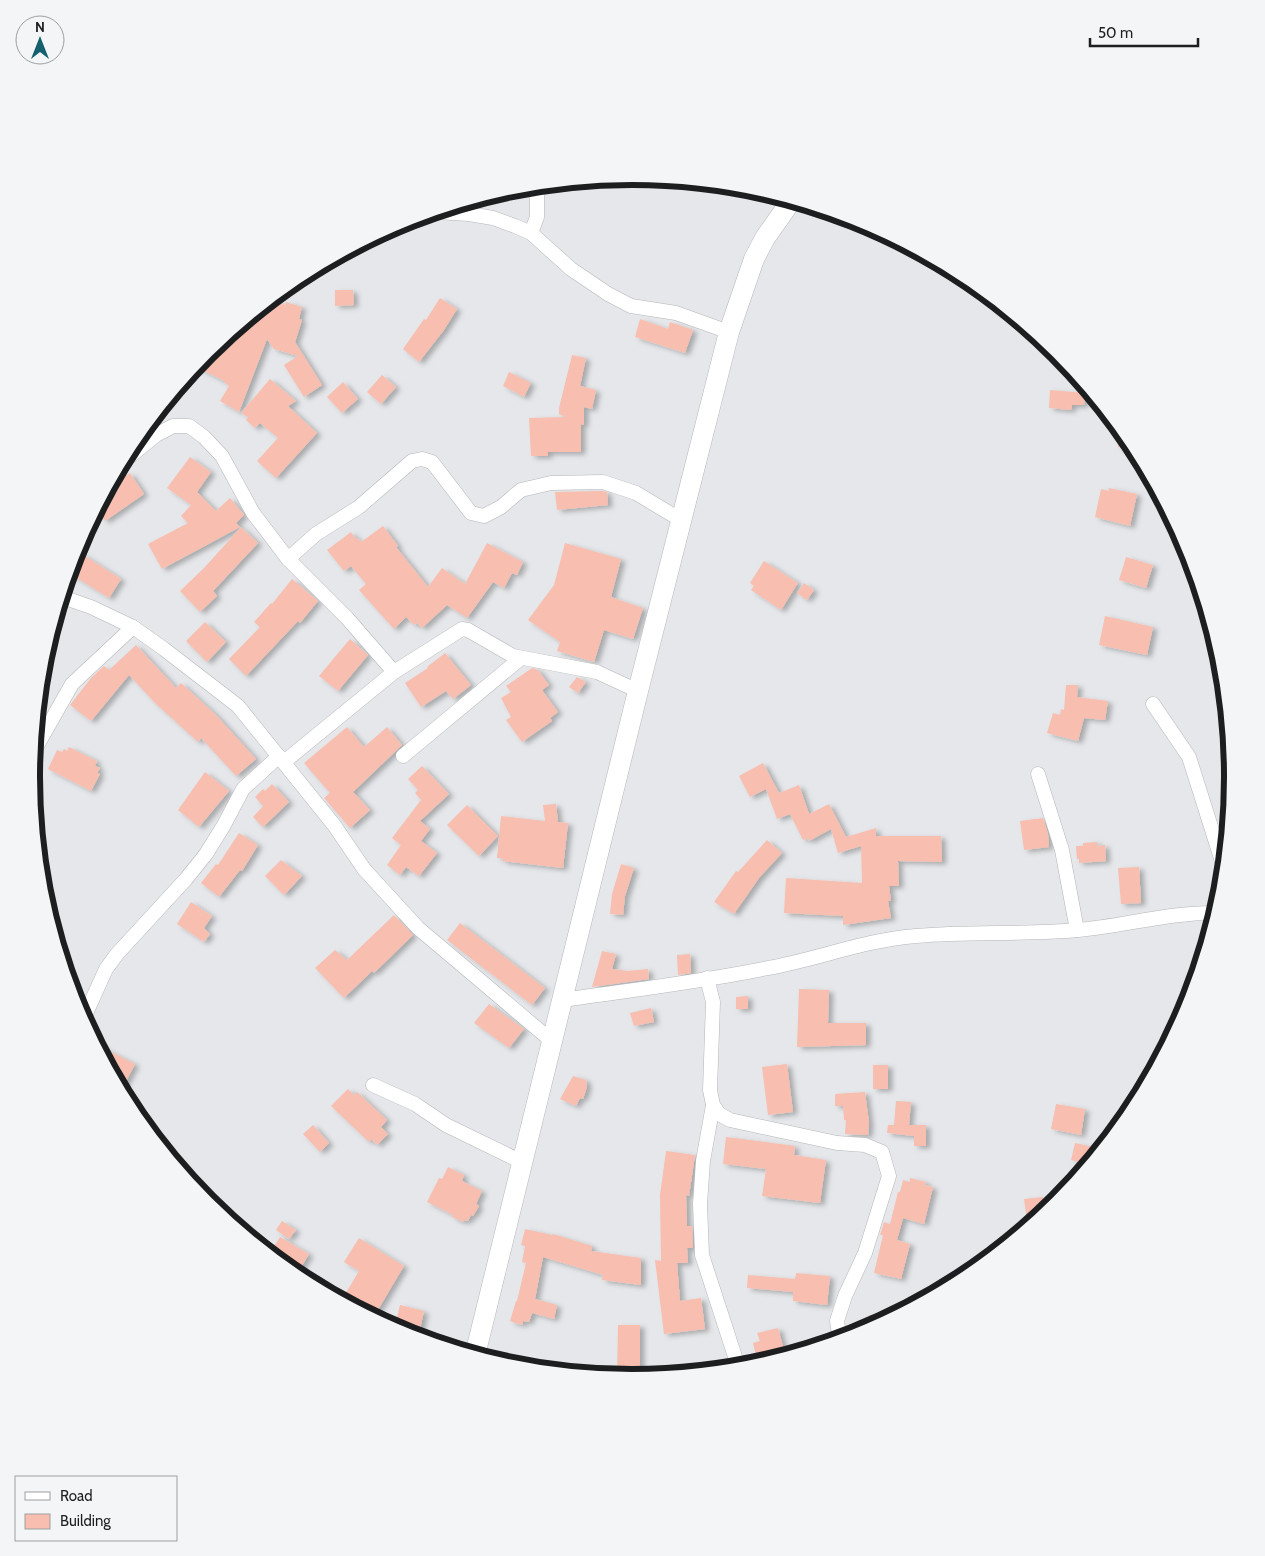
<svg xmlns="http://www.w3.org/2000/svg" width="1265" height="1556" font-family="Cabin,sans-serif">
<defs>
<filter id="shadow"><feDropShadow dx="4.5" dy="2.5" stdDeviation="2.5" flood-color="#0004"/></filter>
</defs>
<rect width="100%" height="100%" fill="#e6e7ea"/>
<g fill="#f8beaf" filter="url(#shadow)">
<polygon points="335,290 353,290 354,305 335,306"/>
<polygon points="440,298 457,309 444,330 419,362 403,349 424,319 426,320"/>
<polygon points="271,300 285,305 286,302 302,307 299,319 302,320 295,342 322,385 304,397 284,365 298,356 274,349 267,339 239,412 220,401 229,386 224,382 224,381 196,367 208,353"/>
<polygon points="640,319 668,329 670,322 693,330 685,353 635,337"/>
<polygon points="572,355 586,358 580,386 596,390 592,409 584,407 584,425 581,424 581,452 548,452 548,456 531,456 529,418 565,417 559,414 559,408"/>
<polygon points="509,372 531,383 524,397 503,386"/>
<polygon points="382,375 396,387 381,404 367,392"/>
<polygon points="270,379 296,401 288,406 317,433 276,478 257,461 278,438 260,423 255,428 246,420 248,417 241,413"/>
<polygon points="343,382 358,399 342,413 327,397"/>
<polygon points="1050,390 1085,393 1084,405 1072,405 1071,410 1049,408"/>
<polygon points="1120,429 1133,444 1136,450 1118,447"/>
<polygon points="190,457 211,472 197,492 216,511 230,498 244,515 236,523 240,527 162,569 148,544 188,523 181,516 191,505 167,488"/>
<polygon points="130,473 144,494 105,521 97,510 109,487"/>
<polygon points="1109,488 1137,494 1130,526 1095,517 1101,489 1109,491"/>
<polygon points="602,491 607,492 608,505 557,510 555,492"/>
<polygon points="383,526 398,546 396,547 428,587 442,568 465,584 487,543 523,562 517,575 512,573 504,588 493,582 467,618 447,605 422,628 417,623 414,625 406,617 394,629 359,590 366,584 351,566 344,571 327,550 351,532 356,539 358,538 361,542"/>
<polygon points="241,527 258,543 213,591 217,596 200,612 180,591 204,568"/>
<polygon points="565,543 621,559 611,597 643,608 633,639 604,630 594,662 557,651 560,642 528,620 554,585"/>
<polygon points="82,554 121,579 109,598 69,573"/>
<polygon points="1126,557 1153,565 1146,588 1119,580"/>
<polygon points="764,561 798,583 781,610 751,590 754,586 750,583"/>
<polygon points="292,579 318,601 300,623 298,621 246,676 229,659 260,627 254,622 271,603 272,604"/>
<polygon points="804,583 814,590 807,600 797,593"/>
<polygon points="1105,616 1153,627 1147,655 1099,645"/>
<polygon points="205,622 226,642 207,662 186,641"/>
<polygon points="350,639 368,655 338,691 319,676"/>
<polygon points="136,645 176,688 181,683 216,715 256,759 236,776 201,738 198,742 156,704 129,675 91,721 70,705 91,678 104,666 109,670"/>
<polygon points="445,653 471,685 453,699 446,691 421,707 405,683 428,668 427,667"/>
<polygon points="532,668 538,670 549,685 542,690 558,712 550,718 552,721 522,742 506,720 511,717 501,698 511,692 506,686"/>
<polygon points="577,677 586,682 578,693 569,687"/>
<polygon points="1066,685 1078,685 1077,697 1108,701 1105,720 1084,718 1078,741 1047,733 1053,713 1060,715 1061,709 1064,710"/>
<polygon points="347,727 364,747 387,727 402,745 353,792 370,810 350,828 324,798 330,793 304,763"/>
<polygon points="69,747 97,761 95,766 100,768 97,773 100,774 91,791 48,769 57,750 62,752 64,749 67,751"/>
<polygon points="763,763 779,793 799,785 809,814 829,804 846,837 876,828 876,836 941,836 942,862 898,861 899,886 889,886 891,901 888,901 891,918 843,925 843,916 784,913 786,878 862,883 861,846 838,853 831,829 809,841 807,838 803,840 790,814 777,819 766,789 750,797 739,776"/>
<polygon points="422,766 449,794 420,821 430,829 421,841 437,853 419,876 406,867 400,875 387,865 401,845 392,838 421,800 415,793 418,790 408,779"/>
<polygon points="205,772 229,791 199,827 178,810"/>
<polygon points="272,784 289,802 263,827 253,817 263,806 255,797 263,789 265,791"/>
<polygon points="556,804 558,822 568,823 563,868 502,861 503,858 497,858 501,816 545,821 543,805"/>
<polygon points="467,805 498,836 479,856 447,825"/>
<polygon points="1043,818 1048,834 1049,847 1024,850 1020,821"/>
<polygon points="239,833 258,845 242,871 240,870 219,897 201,883 216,864 218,865"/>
<polygon points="767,840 782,853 759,878 734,914 714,902 736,871 738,872"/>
<polygon points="1097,842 1097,846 1105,845 1106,861 1079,863 1079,859 1077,859 1076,846 1083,846 1083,843"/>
<polygon points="281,860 302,876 284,895 265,876"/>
<polygon points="621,864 634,868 625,896 623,915 610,914 612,894"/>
<polygon points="1139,867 1141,903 1121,904 1118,868"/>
<polygon points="191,902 212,916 204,928 210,934 204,942 177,924"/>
<polygon points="394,915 413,935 374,973 372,971 344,998 315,968 335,950 347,960"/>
<polygon points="460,923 545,988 532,1005 447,940"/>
<polygon points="602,951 616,954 612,969 628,971 648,969 649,979 592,987"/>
<polygon points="690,954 691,973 678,975 677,955"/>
<polygon points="799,989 829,990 828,1023 866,1023 866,1045 797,1047"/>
<polygon points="748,996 748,1009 736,1009 736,997"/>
<polygon points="489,1004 524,1029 509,1048 474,1023"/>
<polygon points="651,1008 654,1022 634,1026 630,1013"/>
<polygon points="97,1045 135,1064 121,1091"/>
<polygon points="787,1064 793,1112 768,1115 762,1067"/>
<rect x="873" y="1065" width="15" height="24"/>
<polygon points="573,1076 586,1080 587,1087 583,1099 580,1098 576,1106 560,1099"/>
<polygon points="348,1089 354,1095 357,1092 387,1120 381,1127 388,1134 377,1145 371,1139 369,1142 331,1106"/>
<polygon points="865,1092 869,1123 868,1135 845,1134 846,1120 844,1120 843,1106 835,1106 835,1094"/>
<polygon points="896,1101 911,1102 909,1125 926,1125 926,1146 914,1146 914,1136 887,1133 888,1125 894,1125"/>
<polygon points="1056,1104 1085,1109 1081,1135 1051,1129"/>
<polygon points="313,1125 329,1143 320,1152 303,1134"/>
<polygon points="726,1137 795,1146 794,1155 826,1160 820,1203 762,1196 766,1169 723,1164"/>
<polygon points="1075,1143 1102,1149 1089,1164 1071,1160"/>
<polygon points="666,1151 695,1155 689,1196 686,1195 687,1226 692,1226 693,1248 687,1248 688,1263 677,1263 680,1301 701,1298 705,1329 664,1334 655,1260 661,1261 660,1195"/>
<polygon points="448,1167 464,1175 462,1181 482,1191 476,1204 479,1206 473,1216 471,1215 468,1221 464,1220 463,1222 452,1217 453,1215 427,1202 439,1178 442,1179"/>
<polygon points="910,1178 926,1182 925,1185 933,1187 924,1224 903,1218 897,1240 910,1244 901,1279 874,1273 883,1235 880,1235 884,1222 890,1224 898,1192 900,1192 903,1180 910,1182"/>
<polygon points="1043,1197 1045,1213 1039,1219 1027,1220 1024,1199"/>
<polygon points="282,1221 296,1230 289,1239 276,1230"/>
<polygon points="525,1229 552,1235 553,1234 592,1246 591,1251 641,1258 641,1285 602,1280 603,1275 543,1257 535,1299 557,1305 554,1319 532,1313 529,1322 523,1321 522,1325 510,1321 516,1301 517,1301 526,1263 522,1262 525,1246 521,1245"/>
<polygon points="280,1237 309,1254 296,1276 269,1254"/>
<polygon points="359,1238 404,1266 373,1318 341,1301 359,1271 344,1262"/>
<polygon points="796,1273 830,1276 827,1305 793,1301 793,1292 747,1288 748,1275 795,1279"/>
<polygon points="400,1305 424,1311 418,1338 394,1329"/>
<polygon points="899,1314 877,1326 869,1330 869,1315"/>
<polygon points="618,1325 640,1325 640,1379 617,1378"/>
<polygon points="778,1328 785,1354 757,1360 753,1343 760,1341 757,1333"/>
</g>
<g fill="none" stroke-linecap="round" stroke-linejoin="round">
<g stroke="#b4b6b9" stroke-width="15">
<g id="street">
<polyline points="436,212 469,214 493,218 515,226 531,233 571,269 608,294 631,306 676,313 729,332"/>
<polyline points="531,233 537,217 537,194 541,186"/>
<polyline points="123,462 156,435 173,426 189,426 204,437 222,456 253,513 288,559 347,618 394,672"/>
<polyline points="288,559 316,534 359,507 412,461 422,459 432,462 471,513 484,516 501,507 521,490 551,483 603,482 636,493 681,520"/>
<polyline points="62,597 91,607 133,627 164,649 238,706 334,825 364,869 418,928 553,1042"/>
<polyline points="1153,704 1189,757 1225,871"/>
<polyline points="34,751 72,684 133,627"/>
<polyline points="403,756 521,658"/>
<polyline points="284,762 394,672 462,629 468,630 513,656 597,672 638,691"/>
<polyline points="1038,774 1062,850 1077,930"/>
<polyline points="707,978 713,1002 710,1090 713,1105 719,1114 730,1120 837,1143 865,1145 882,1152 889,1176 865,1253 845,1296 837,1321 840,1340"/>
<path d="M563,1000C631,990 700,982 768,968C818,959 865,940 916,936C970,931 1024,935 1078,930C1125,926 1170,912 1217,913"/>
<polyline points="83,1020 106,969 117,954 186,879 206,854 224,825 243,789 279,756"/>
<polyline points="373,1085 415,1104 446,1125 522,1162"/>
<polyline points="713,1105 703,1161 700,1204 702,1255 739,1369"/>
</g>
</g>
<g stroke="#b4b6b9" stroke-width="21">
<polyline id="secondary" points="475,1355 638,691 729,332 754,259 765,238 791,201"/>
</g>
<use href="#street" stroke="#fff" stroke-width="14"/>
<use href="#secondary" stroke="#fff" stroke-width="20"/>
</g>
<path d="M0 0H1265V1556H0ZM40 777a592 592 0 1 1 1184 0a592 592 0 1 1-1184 0Z" fill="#f3f5f7" fill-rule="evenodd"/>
<path fill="none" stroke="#1d1e1f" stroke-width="6" d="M40 777a592 592 0 1 1 1184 0a592 592 0 1 1-1184 0Z"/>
<rect x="15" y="1476" width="162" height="65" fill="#f3f5f7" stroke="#9d9fa1"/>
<rect x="25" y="1492" width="25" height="8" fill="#ffffff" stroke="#9d9fa1"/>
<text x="60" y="1501" font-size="15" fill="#1d1e1f">Road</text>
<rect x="25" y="1514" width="25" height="15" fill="#f8beaf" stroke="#9d9fa1"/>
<text x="60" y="1526" font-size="15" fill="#1d1e1f">Building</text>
<g transform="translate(40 40)"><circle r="24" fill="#f3f5f7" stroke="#9d9fa1"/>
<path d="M0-4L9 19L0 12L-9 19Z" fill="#15606d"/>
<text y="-8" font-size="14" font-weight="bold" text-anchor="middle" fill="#1d1e1f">N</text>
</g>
<path d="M1090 38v8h108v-8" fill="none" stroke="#1d1e1f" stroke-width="2.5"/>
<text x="1098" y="38" font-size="15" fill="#1d1e1f" stroke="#f3f5f7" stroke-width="4" paint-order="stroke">50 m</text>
</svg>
